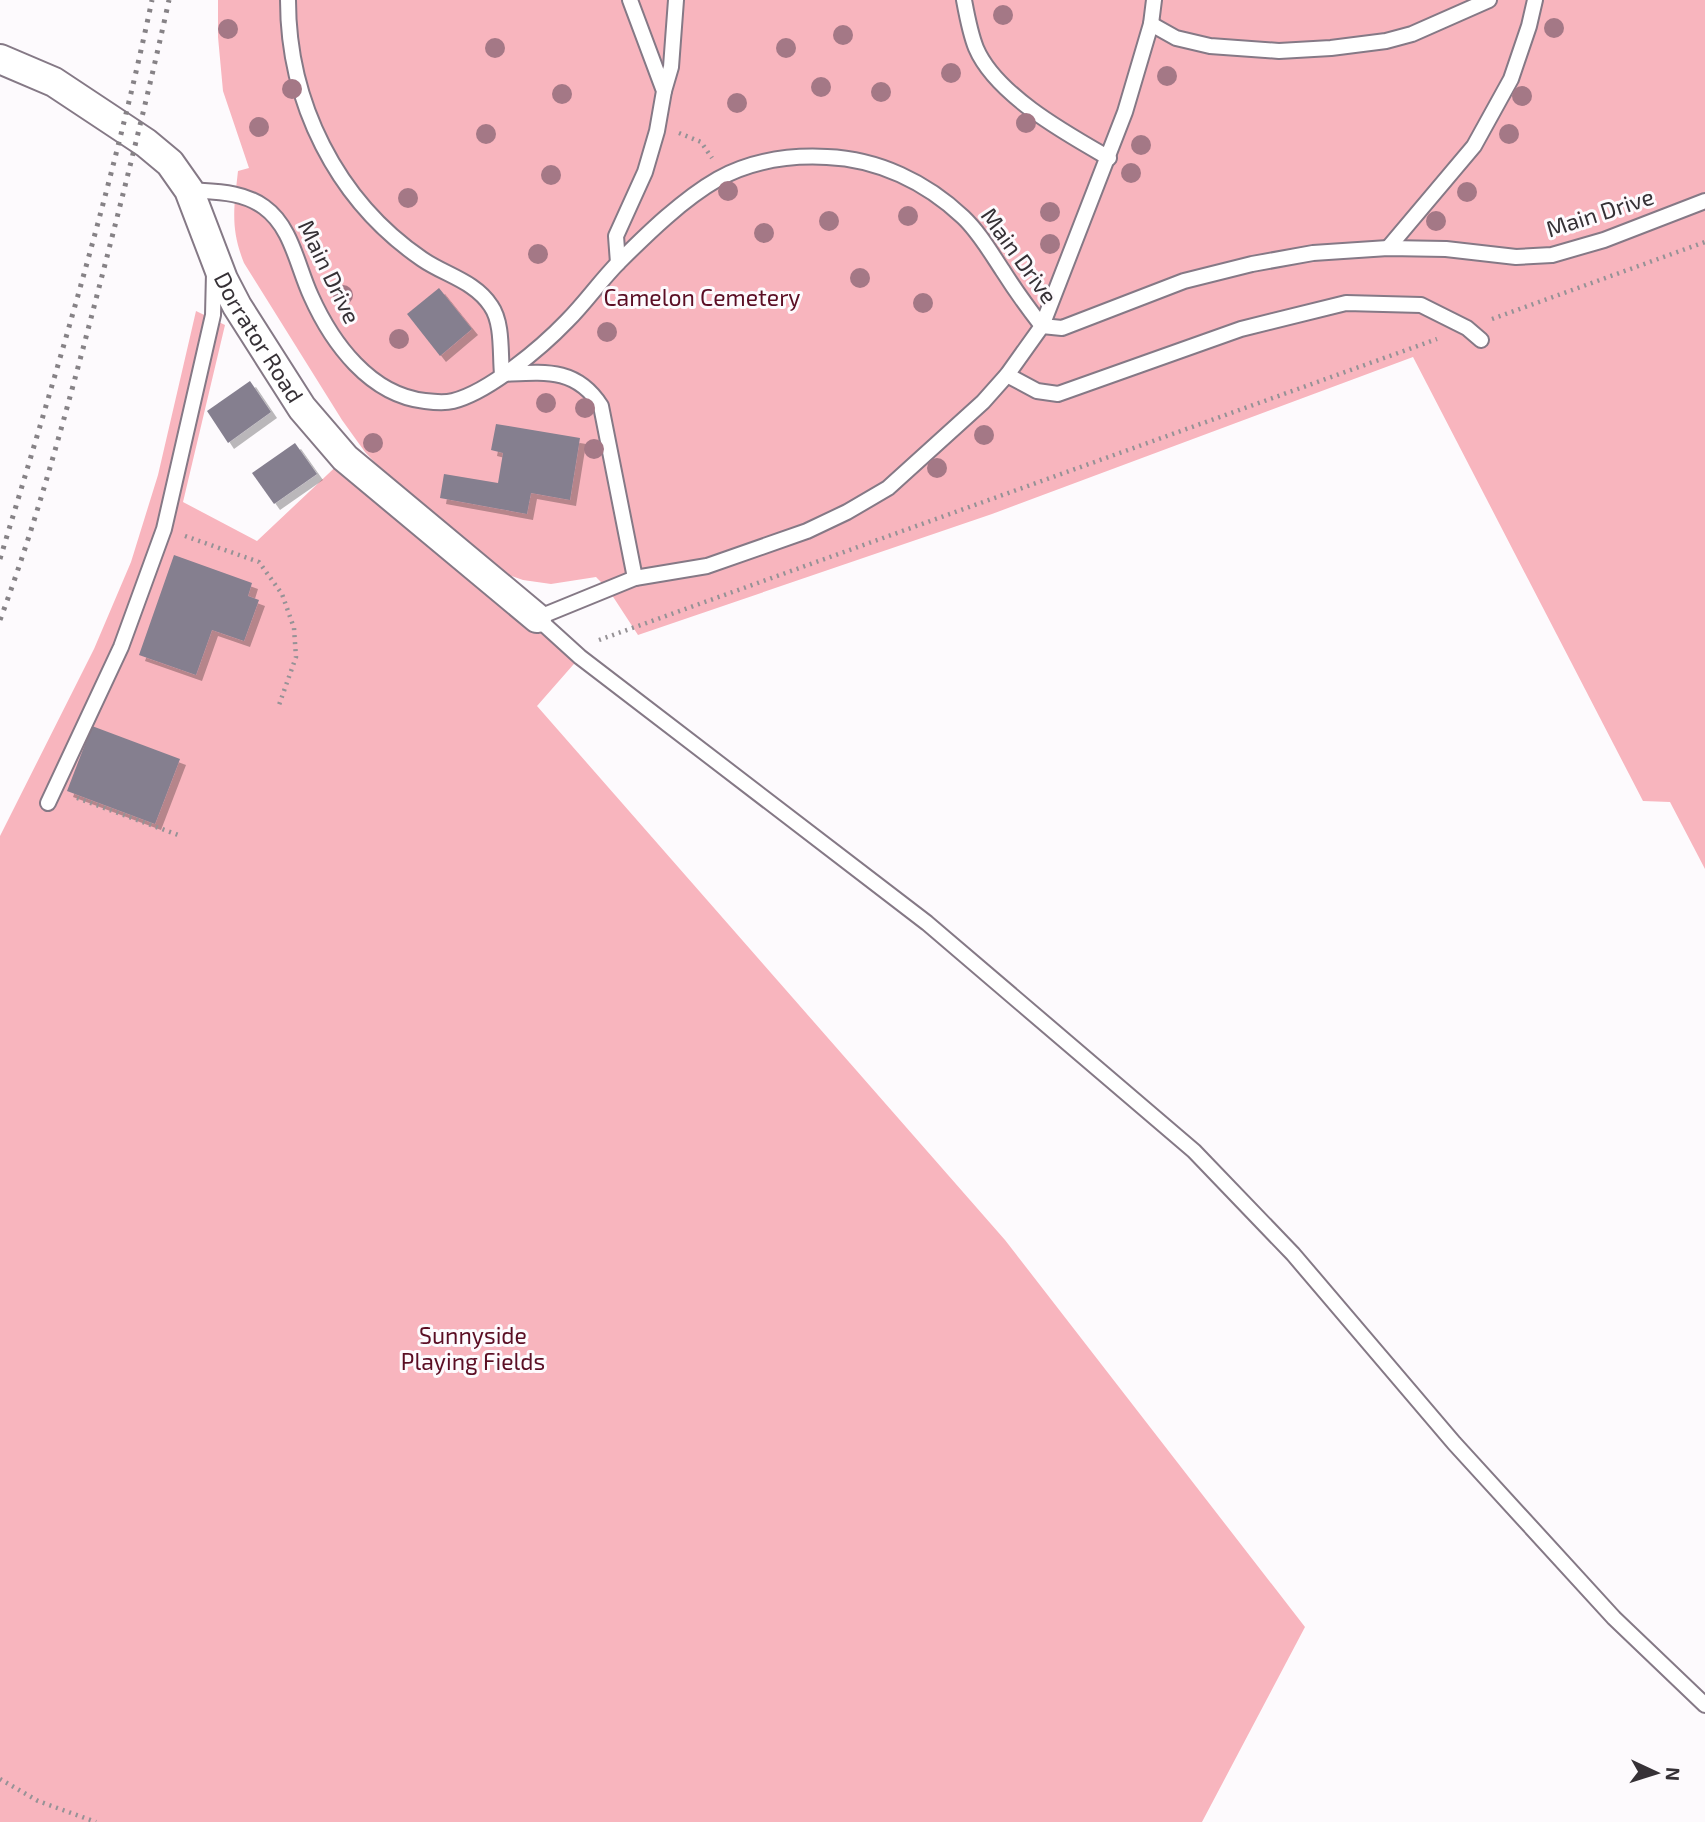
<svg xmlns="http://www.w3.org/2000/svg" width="1705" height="1822" font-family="'Exo 2',sans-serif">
<defs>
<filter id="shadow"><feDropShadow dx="6" dy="6" stdDeviation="0" flood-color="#0004"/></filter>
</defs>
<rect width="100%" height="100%" fill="#fdfafd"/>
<g fill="#f8b5be">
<path d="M218,0H1705V869L1670,802L1643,801L1413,357L992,514L638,635L608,589L596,577L551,584L523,580L497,571L413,503L365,452L342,420L244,263C230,228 234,208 238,171L249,168L223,91L218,37Z"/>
<polygon points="196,311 225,325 183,502 257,541 345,458 580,657 537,706 1005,1240 1305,1627 1202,1822 0,1822 0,836 94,649 131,562 158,475"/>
</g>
<g fill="#857f8f" filter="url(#shadow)">
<polygon points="439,288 472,329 440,356 407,314"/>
<polygon points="250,381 271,412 228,443 207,411"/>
<polygon points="496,424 580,438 570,500 531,493 527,514 440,498 444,474 498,483 503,453 491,450"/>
<polygon points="295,443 317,474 274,504 252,473"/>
<polygon points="174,555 252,583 248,596 259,600 244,641 212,630 196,675 139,655"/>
<polygon points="92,726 180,759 155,824 67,791"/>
</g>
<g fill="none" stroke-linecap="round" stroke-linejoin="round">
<g stroke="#857986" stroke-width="18">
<g id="service">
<path d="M288,0C288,102 336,200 422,259C445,275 475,281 491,306C503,323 500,354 502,374C544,372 576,367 601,406L635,578"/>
<path d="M964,0C967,16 970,33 976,48C996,95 1067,134 1109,158"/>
<polyline points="1154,0 1151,24 1125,112 1042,326 1007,375 983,402 888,488 847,512 807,531 707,566 635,578 537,618 580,657 927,923 1194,1151 1293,1254 1454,1443 1614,1618 1705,1705"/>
<polyline points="1151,24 1176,38 1210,46 1279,51 1331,48 1386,41 1412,34 1489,0"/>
<polyline points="664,91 671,67 676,0"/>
<path d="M189,190C215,192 242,191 264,207C292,227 297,266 311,296C332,343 370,395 425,401C433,402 445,403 453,401C489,392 542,347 567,321C586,302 601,280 619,262C648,233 683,199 718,179C751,161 790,155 827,157C878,159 926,182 963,217C979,232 991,253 1003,271C1015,290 1028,308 1042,326L1062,328L1184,281L1252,264L1313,253L1388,248L1446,249L1516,257L1552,255L1604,240L1705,201"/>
<polyline points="1388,248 1474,146 1511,79 1529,26 1535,0"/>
<polyline points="618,263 616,236 645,172 657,131 664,91 630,0"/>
<polyline points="1007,375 1037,391 1058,394 1241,329 1346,303 1421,305 1467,328 1481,340"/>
<polyline points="48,803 121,647 164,529 213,315 214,273"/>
</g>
</g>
<g stroke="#857986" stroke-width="32">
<g id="minor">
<path id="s1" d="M0,59L54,82L146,143L170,163L189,190L223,279L237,306L302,408L345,458L537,618"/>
</g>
</g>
<g stroke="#969296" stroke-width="4.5" stroke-dasharray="2 5" stroke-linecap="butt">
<polyline points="679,133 701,142 712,158"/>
<polyline points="1492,319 1705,242"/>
<polyline points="185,536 259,562 282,594 294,628 296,657 279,705"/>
<polyline points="599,640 1437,339"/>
<polyline points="77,798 181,836"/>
<polyline points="0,1779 38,1801 96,1822"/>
</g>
<use href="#service" stroke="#fff" stroke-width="14"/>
<use href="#minor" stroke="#fff" stroke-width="28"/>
<g stroke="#868286" stroke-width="5" stroke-dasharray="3.5 7" stroke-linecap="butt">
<path d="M0,559C56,374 112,189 152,0"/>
<path d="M0,620C34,529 60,435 85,341C115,227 144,114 169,0"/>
</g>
</g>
<g fill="#a47886">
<circle cx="1003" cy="15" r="10"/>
<circle cx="1554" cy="28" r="10"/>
<circle cx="228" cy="29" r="10"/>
<circle cx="843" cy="35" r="10"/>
<circle cx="495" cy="48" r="10"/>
<circle cx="786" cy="48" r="10"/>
<circle cx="951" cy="73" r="10"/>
<circle cx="1167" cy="76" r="10"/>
<circle cx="821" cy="87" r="10"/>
<circle cx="292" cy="89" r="10"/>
<circle cx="881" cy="92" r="10"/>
<circle cx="562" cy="94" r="10"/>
<circle cx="1522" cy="96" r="10"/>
<circle cx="737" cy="103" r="10"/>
<circle cx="1026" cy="123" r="10"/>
<circle cx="259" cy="127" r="10"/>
<circle cx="486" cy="134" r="10"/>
<circle cx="1509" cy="134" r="10"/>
<circle cx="1141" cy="145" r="10"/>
<circle cx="1131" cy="173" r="10"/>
<circle cx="551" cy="175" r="10"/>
<circle cx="728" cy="191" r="10"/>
<circle cx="1467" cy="192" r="10"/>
<circle cx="408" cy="198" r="10"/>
<circle cx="1050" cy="212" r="10"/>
<circle cx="908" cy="216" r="10"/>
<circle cx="829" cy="221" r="10"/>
<circle cx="1436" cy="221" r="10"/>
<circle cx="764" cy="233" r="10"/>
<circle cx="1050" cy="244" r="10"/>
<circle cx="538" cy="254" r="10"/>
<circle cx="860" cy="278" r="10"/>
<circle cx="343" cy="295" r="10"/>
<circle cx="923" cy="303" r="10"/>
<circle cx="607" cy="332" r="10"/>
<circle cx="399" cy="339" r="10"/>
<circle cx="546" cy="403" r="10"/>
<circle cx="585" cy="408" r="10"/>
<circle cx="984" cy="435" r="10"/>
<circle cx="373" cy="443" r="10"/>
<circle cx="594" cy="449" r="10"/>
<circle cx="937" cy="468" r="10"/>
</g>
<g text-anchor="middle" stroke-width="6" stroke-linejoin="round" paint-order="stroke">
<g font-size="23" fill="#363136" stroke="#fdfafd">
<text transform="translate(1600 213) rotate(-18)" y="8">Main Drive</text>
<text transform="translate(1019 256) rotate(54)" y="8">Main Drive</text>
<text transform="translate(329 272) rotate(64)" y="8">Main Drive</text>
<text dy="8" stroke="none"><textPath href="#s1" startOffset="397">Dorrator Road</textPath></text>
</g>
<g font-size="23" fill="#5b0e24" stroke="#fdfafd">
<text x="702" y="306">Camelon Cemetery</text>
<text x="473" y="1344">Sunnyside<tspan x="473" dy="26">Playing Fields</tspan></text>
</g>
</g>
<g transform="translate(1656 1773) rotate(94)" stroke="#fdfafd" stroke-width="5" paint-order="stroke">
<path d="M0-5L12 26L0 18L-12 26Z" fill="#363136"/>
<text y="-10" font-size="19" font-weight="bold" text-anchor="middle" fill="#363136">N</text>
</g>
</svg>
